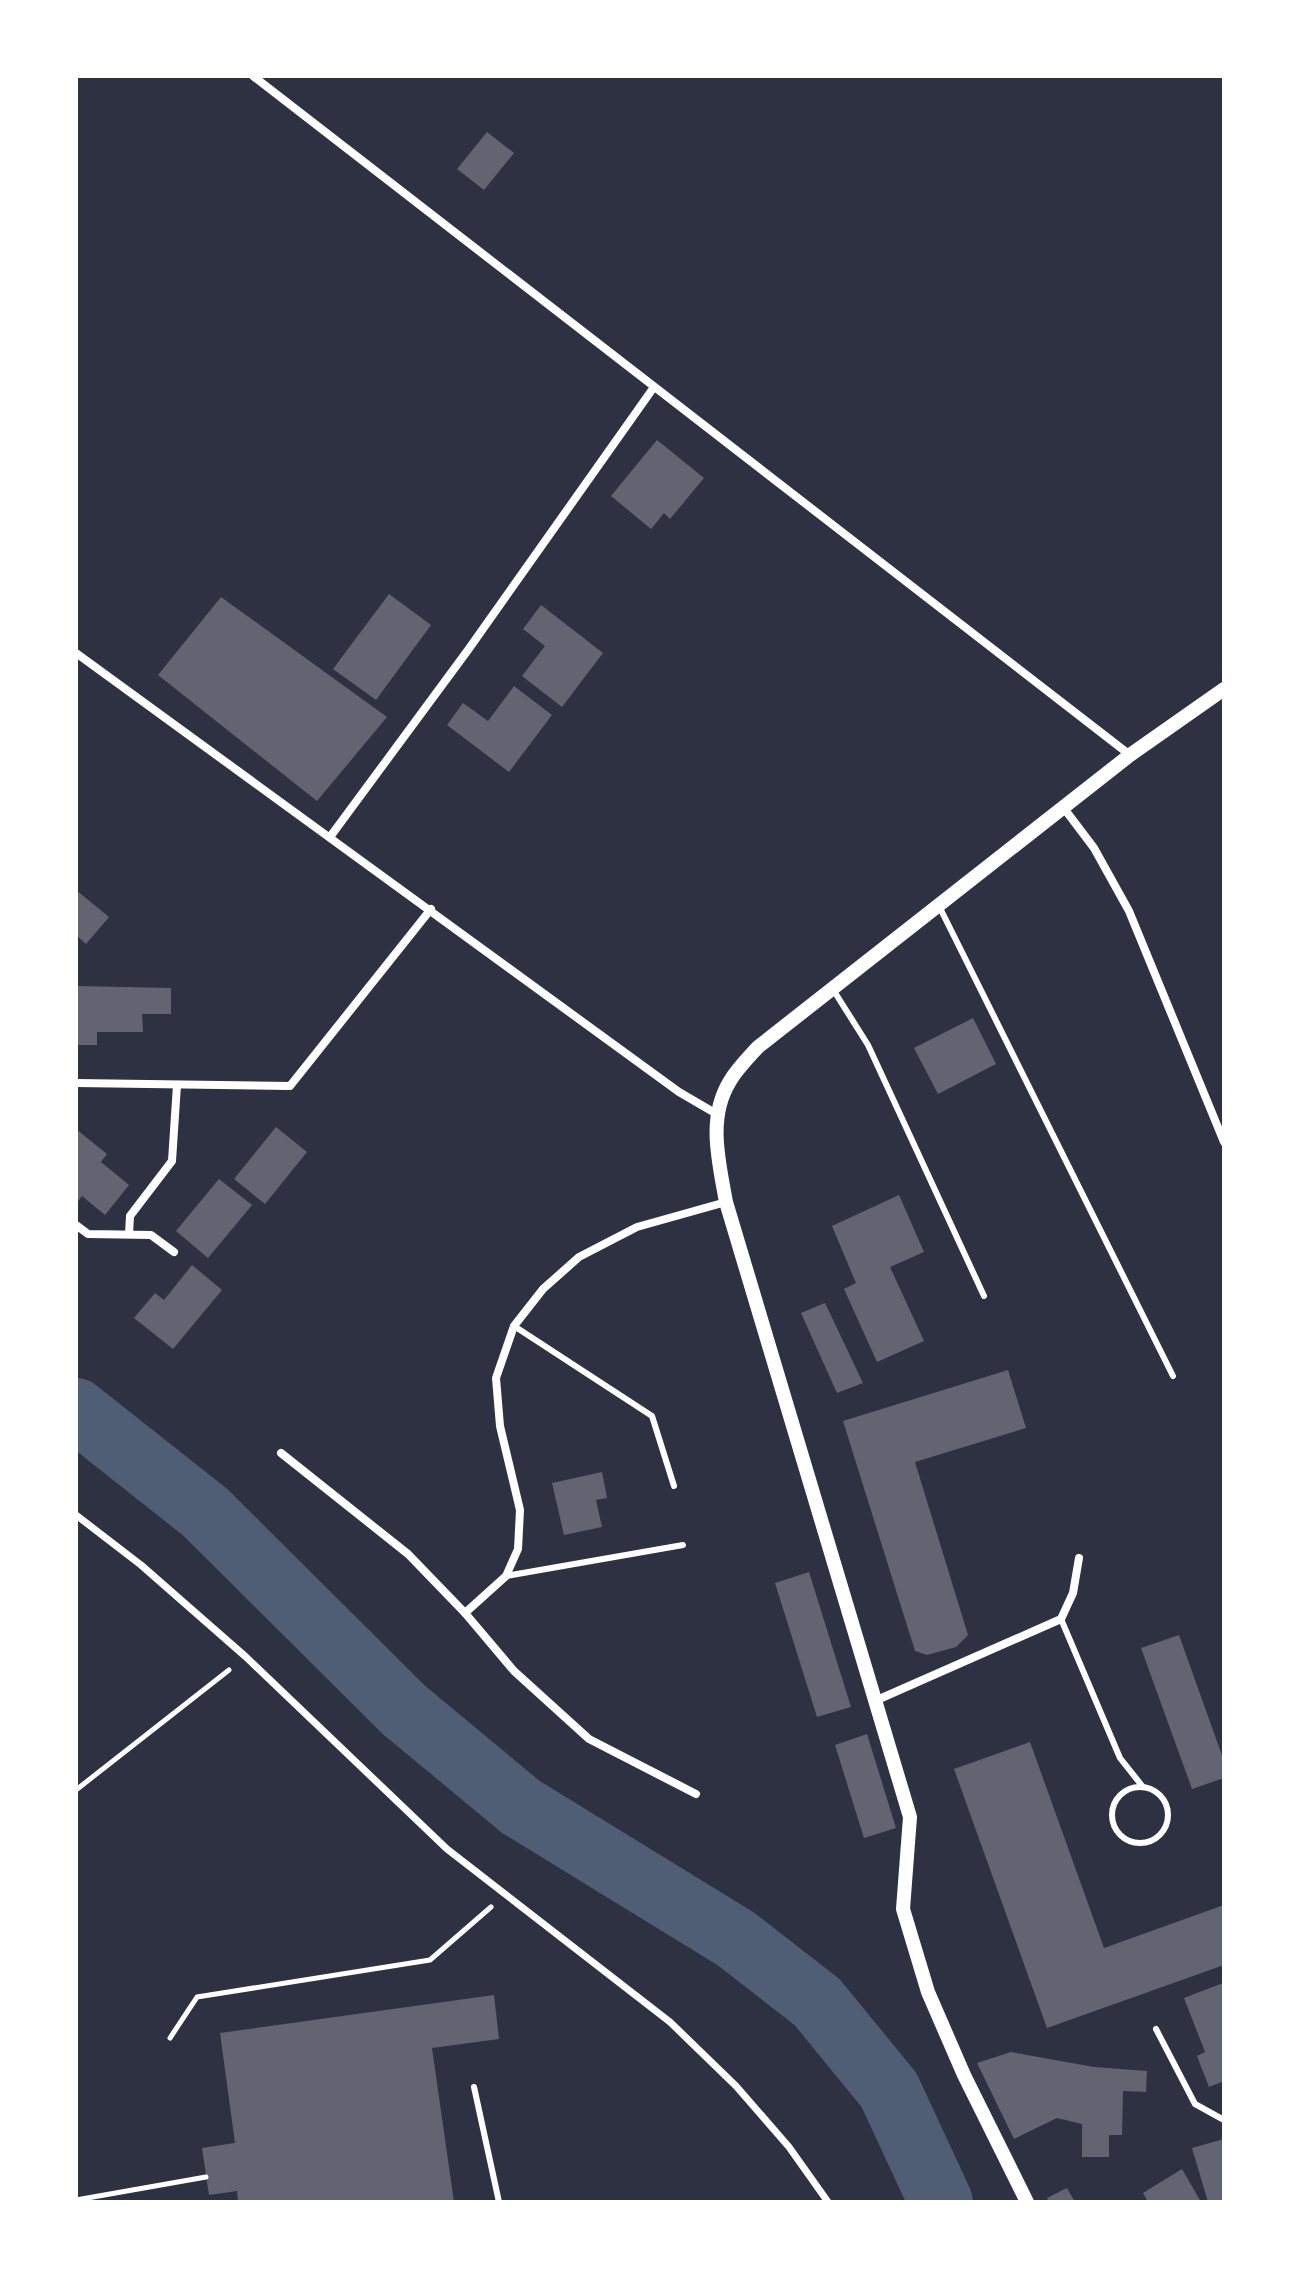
<svg xmlns="http://www.w3.org/2000/svg" width="1300" height="2278" font-family="Cabin,sans-serif">
<rect width="100%" height="100%" fill="#2d3142"/>
<g fill="none" stroke-linecap="round" stroke-linejoin="round">
<polyline stroke="#4f5d75" stroke-width="64" points="76,1410 205,1512 404,1710 521,1807 736,1939 817,2002 889,2090 941,2202"/>
</g>
<g fill="#626471">
<polygon points="487,132 514,153 484,190 457,169"/>
<polygon points="657,440 704,478 670,519 664,513 651,529 611,496"/>
<polygon points="389,594 431,625 376,700 333,669"/>
<polygon points="221,597 387,717 317,801 158,675"/>
<polygon points="541,605 603,653 562,707 522,676 545,646 523,629"/>
<polygon points="514,686 552,715 509,772 447,725 463,703 488,721"/>
<polygon points="76,890 109,917 86,944 76,935"/>
<polygon points="76,986 171,988 171,1014 142,1014 143,1032 97,1032 97,1045 76,1045"/>
<polygon points="973,1018 996,1064 938,1094 914,1048"/>
<polygon points="276,1127 307,1152 265,1204 234,1179"/>
<polygon points="76,1129 107,1154 101,1162 129,1185 105,1215 82,1196 76,1204"/>
<polygon points="219,1179 252,1205 208,1258 176,1231"/>
<polygon points="899,1195 924,1252 890,1267 924,1341 877,1362 844,1289 856,1283 832,1226"/>
<polygon points="192,1265 222,1290 173,1349 134,1318 155,1293 164,1300"/>
<polygon points="825,1303 863,1383 837,1393 801,1313"/>
<polygon points="1008,1370 1026,1428 915,1462 968,1635 956,1647 927,1655 915,1651 843,1421"/>
<polygon points="602,1472 607,1498 596,1500 602,1527 564,1535 552,1483"/>
<polygon points="809,1572 851,1707 817,1717 775,1583"/>
<polygon points="1179,1635 1224,1761 1224,1778 1192,1789 1141,1648"/>
<polygon points="867,1734 896,1828 864,1838 835,1745"/>
<polygon points="1030,1742 1104,1948 1224,1905 1224,1965 1047,2028 954,1769"/>
<polygon points="1223,1983 1224,2081 1209,2087 1197,2056 1205,2052 1184,1998"/>
<polygon points="494,1995 499,2039 432,2048 454,2202 238,2202 237,2191 209,2195 202,2148 235,2143 220,2033"/>
<polygon points="1011,2052 1094,2067 1147,2071 1146,2092 1123,2091 1122,2135 1109,2135 1109,2157 1082,2157 1082,2124 1057,2118 1014,2139 977,2063"/>
<polygon points="1224,2139 1224,2202 1208,2202 1192,2148"/>
<polygon points="1182,2169 1201,2202 1148,2202 1143,2193"/>
<polygon points="1067,2188 1075,2202 1049,2202 1047,2198"/>
</g>
<g fill="none" stroke-linecap="round" stroke-linejoin="round">
<g stroke="#fff" stroke-width="5">
<polyline points="76,1790 229,1670"/>
<polyline points="170,2038 197,1997 430,1960 491,1907"/>
<polyline points="76,2200 206,2177"/>
</g>
<g stroke="#fff" stroke-width="6">
<polyline points="939,906 1173,1376"/>
<polyline points="834,991 868,1045 984,1296"/>
<polyline points="514,1326 652,1416 674,1486"/>
<polyline points="506,1576 683,1545"/>
<polyline points="1061,1619 1120,1758 1143,1787"/>
<circle cx="1140" cy="1815" r="28"/>
<polyline points="1156,2029 1195,2104 1224,2120"/>
<polyline points="474,2087 499,2202"/>
</g>
<polyline stroke="#fff" stroke-width="7" points="76,1515 141,1565 246,1657 447,1849 670,2022 736,2086 789,2147 828,2202"/>
<g stroke="#fff" stroke-width="8">
<polyline points="253,76 1130,755"/>
<polyline points="76,653 679,1092 715,1113"/>
<polyline points="1063,807 1094,848 1129,911 1224,1142"/>
<polyline points="330,837 468,650 654,387"/>
<polyline points="76,1083 290,1086 431,909"/>
<polyline points="76,1225 88,1234 151,1235 174,1252"/>
<polyline points="129,1234 130,1216 172,1161 177,1085"/>
<polyline points="281,1453 408,1554 465,1613 514,1671 589,1739 696,1794"/>
<polyline points="465,1613 506,1576 518,1549 520,1510 500,1426 496,1378 514,1326 543,1289 579,1257 637,1227 726,1202"/>
<polyline points="877,1700 1061,1619 1073,1593 1079,1558"/>
</g>
<path stroke="#fff" stroke-width="14" d="M1027,2202L964,2075L928,1992L903,1909L910,1817L726,1202C719,1162 707,1118 730,1081C737,1069 748,1058 758,1047L1130,755L1224,689"/>
</g>
<rect width="1300" height="2278" fill="none" stroke="#ffffff" stroke-width="156"/>
</svg>
